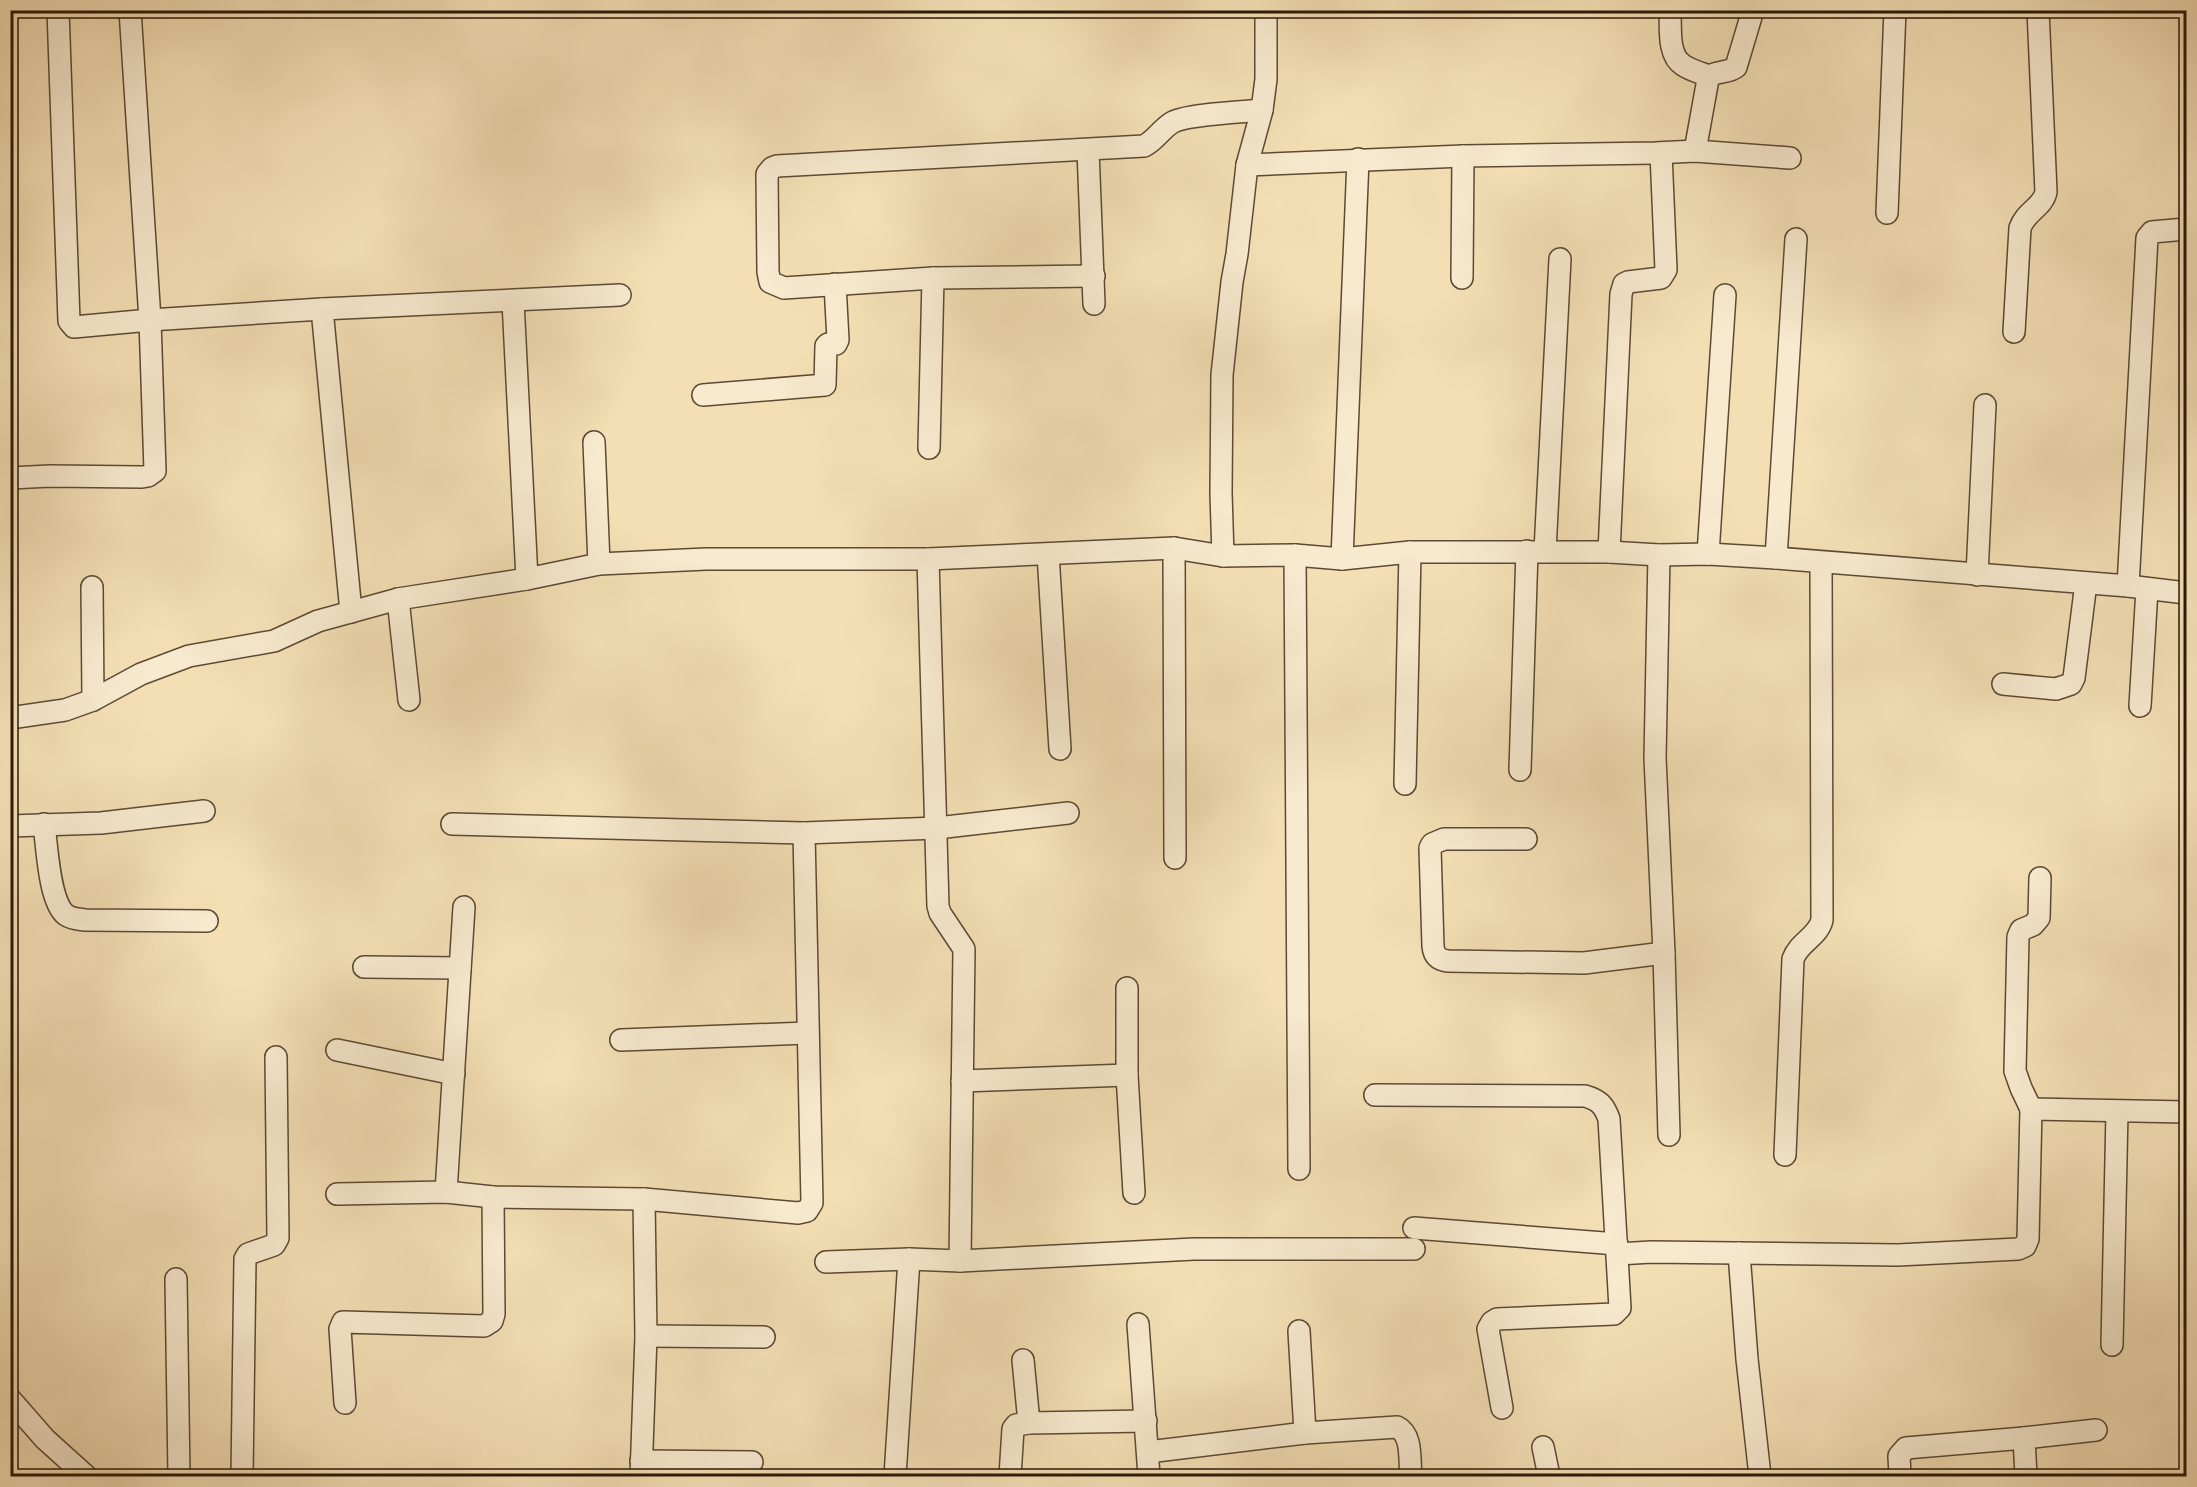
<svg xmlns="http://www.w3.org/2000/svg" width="2197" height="1487" font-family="'Sorts Mill Goudy',serif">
<rect width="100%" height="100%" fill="#f4dfb5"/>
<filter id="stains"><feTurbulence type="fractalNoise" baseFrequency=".00333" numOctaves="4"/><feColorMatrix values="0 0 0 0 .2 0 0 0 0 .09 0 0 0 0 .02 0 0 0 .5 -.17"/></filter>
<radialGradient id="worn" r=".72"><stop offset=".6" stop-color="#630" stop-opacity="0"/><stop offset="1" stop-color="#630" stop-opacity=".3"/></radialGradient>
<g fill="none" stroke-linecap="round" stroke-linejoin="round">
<g stroke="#5c4a34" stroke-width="24">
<g id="minor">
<polyline points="58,10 69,321 74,327 150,320 322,309 620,295"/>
<path d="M1670,10C1671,26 1667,55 1683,65C1690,70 1701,73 1709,76"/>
<polyline points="1088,150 1094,304"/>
<path d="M1695,151L1708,79C1713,70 1728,74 1736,67L1753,10"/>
<polyline points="1247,165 1463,156 1655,153 1695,151 1790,158"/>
<polyline points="1887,213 1895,10"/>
<path d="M1094,276L933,278L784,288L770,282L768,272L767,174L772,168L777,166L1144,146C1156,140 1162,128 1173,122C1188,114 1243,112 1262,110"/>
<polyline points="1462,278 1463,156"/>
<polyline points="513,301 527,579"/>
<polyline points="322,309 351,612"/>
<path d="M2014,332L2020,228C2026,211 2043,207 2046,192L2038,10"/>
<polyline points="703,395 825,385 826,346 828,344 836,344 838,340 835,284"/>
<polyline points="594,442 599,564"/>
<polyline points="929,448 933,278"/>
<polyline points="10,478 50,476 142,477 148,476 155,471 150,320 130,10"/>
<polyline points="1174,548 1175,858"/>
<polyline points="1545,551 1560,259"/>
<polyline points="1609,552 1621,294 1624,284 1628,282 1661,278 1666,270 1661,153"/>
<polyline points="1048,554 1060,749"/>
<polyline points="1708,554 1725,295"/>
<polyline points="1295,555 1299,1169"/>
<polyline points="1659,555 1655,758 1664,953 1669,1135"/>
<polyline points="1223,556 1221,493 1222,375 1232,282 1237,254 1247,165 1262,110 1266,79 1266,10"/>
<polyline points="1776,558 1796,239"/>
<polyline points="928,559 938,906 940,913 964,949 960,1261"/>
<polyline points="1342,559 1358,159"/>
<polyline points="1977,575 1985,405"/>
<polyline points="2128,586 2147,238 2152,232 2186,229"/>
<polyline points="92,587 93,700"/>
<polyline points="398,599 409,700"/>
<polyline points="2003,684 2056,689 2071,684 2074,678 2086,583"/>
<polyline points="2140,706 2147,589"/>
<polyline points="10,718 65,710 93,700 141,674 189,656 274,641 318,621 398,599 527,579 599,564 706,559 928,559 1174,548 1223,556 1295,555 1342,559 1410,552 1609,552 1659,555 1708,554 1776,558 2128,586 2186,593"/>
<polyline points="1520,770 1527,551"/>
<polyline points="1405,784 1410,552"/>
<path d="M44,824C47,846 49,902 66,915C72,919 78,919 85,920L207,921"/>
<polyline points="452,824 804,833 937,828 1068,813"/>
<polyline points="10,826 101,823 204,811"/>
<path d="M1526,839H1444L1432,844L1430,848L1433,946C1434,956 1439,960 1448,961L1584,963L1664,953"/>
<polyline points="364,967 460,968"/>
<polyline points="1127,988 1127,1075 1134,1193"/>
<polyline points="621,1040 807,1033"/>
<polyline points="337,1050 454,1074"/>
<polyline points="962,1081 1127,1075"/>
<path d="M1375,1095L1585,1096C1599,1100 1604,1105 1609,1119L1620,1308L1614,1314L1497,1319L1492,1322L1488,1329L1502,1408"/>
<polyline points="2031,1109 2021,1088 2015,1071 2018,937 2021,930 2033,925 2039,918 2040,878"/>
<path d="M1785,1155L1793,959C1799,942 1818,937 1822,920L1821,563"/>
<polyline points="446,1192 464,907"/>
<polyline points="337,1194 446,1192 493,1197 644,1199 798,1213 807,1211 812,1203 804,833"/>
<polyline points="1414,1228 1617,1244"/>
<polyline points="1739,1253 1747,1359 1760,1476"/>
<polyline points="1618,1254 1651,1252 1898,1255 2018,1249 2025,1246 2028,1239 2031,1109 2186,1112"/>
<polyline points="826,1262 909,1259 960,1261 1194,1249 1414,1249"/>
<polyline points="176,1279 179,1476"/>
<polyline points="1138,1324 1149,1476"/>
<polyline points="1299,1331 1305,1433"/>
<polyline points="646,1336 764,1337"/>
<polyline points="2112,1345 2117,1112"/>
<polyline points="1023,1360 1029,1423 1146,1421"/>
<polyline points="10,1399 45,1439 86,1476"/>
<polyline points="345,1403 340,1329 343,1322 484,1326 492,1321 494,1314 493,1197"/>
<polyline points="2024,1438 2096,1430"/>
<polyline points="1543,1447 1549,1476"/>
<path d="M1148,1452L1305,1433L1397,1427C1413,1435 1409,1460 1411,1476"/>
<polyline points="641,1461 752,1462"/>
<polyline points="242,1476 245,1259 248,1254 274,1245 278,1238 276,1057"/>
<polyline points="641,1476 646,1336 644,1199"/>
<polyline points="895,1476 909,1259"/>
<polyline points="1010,1476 1013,1429 1016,1425 1029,1423"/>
<polyline points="1900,1476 1899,1456 1906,1448 2024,1438 2026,1476"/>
</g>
</g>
<use href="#minor" stroke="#f8eacf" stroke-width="21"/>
</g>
<rect width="2197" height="1487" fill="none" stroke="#f4dfb5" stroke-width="36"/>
<rect x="12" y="12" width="2173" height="1463" fill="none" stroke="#2a1909" stroke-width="3"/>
<rect x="18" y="18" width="2161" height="1451" fill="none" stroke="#2a1909" stroke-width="1.5"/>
<rect width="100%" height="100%" filter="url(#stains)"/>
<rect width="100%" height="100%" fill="url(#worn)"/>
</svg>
